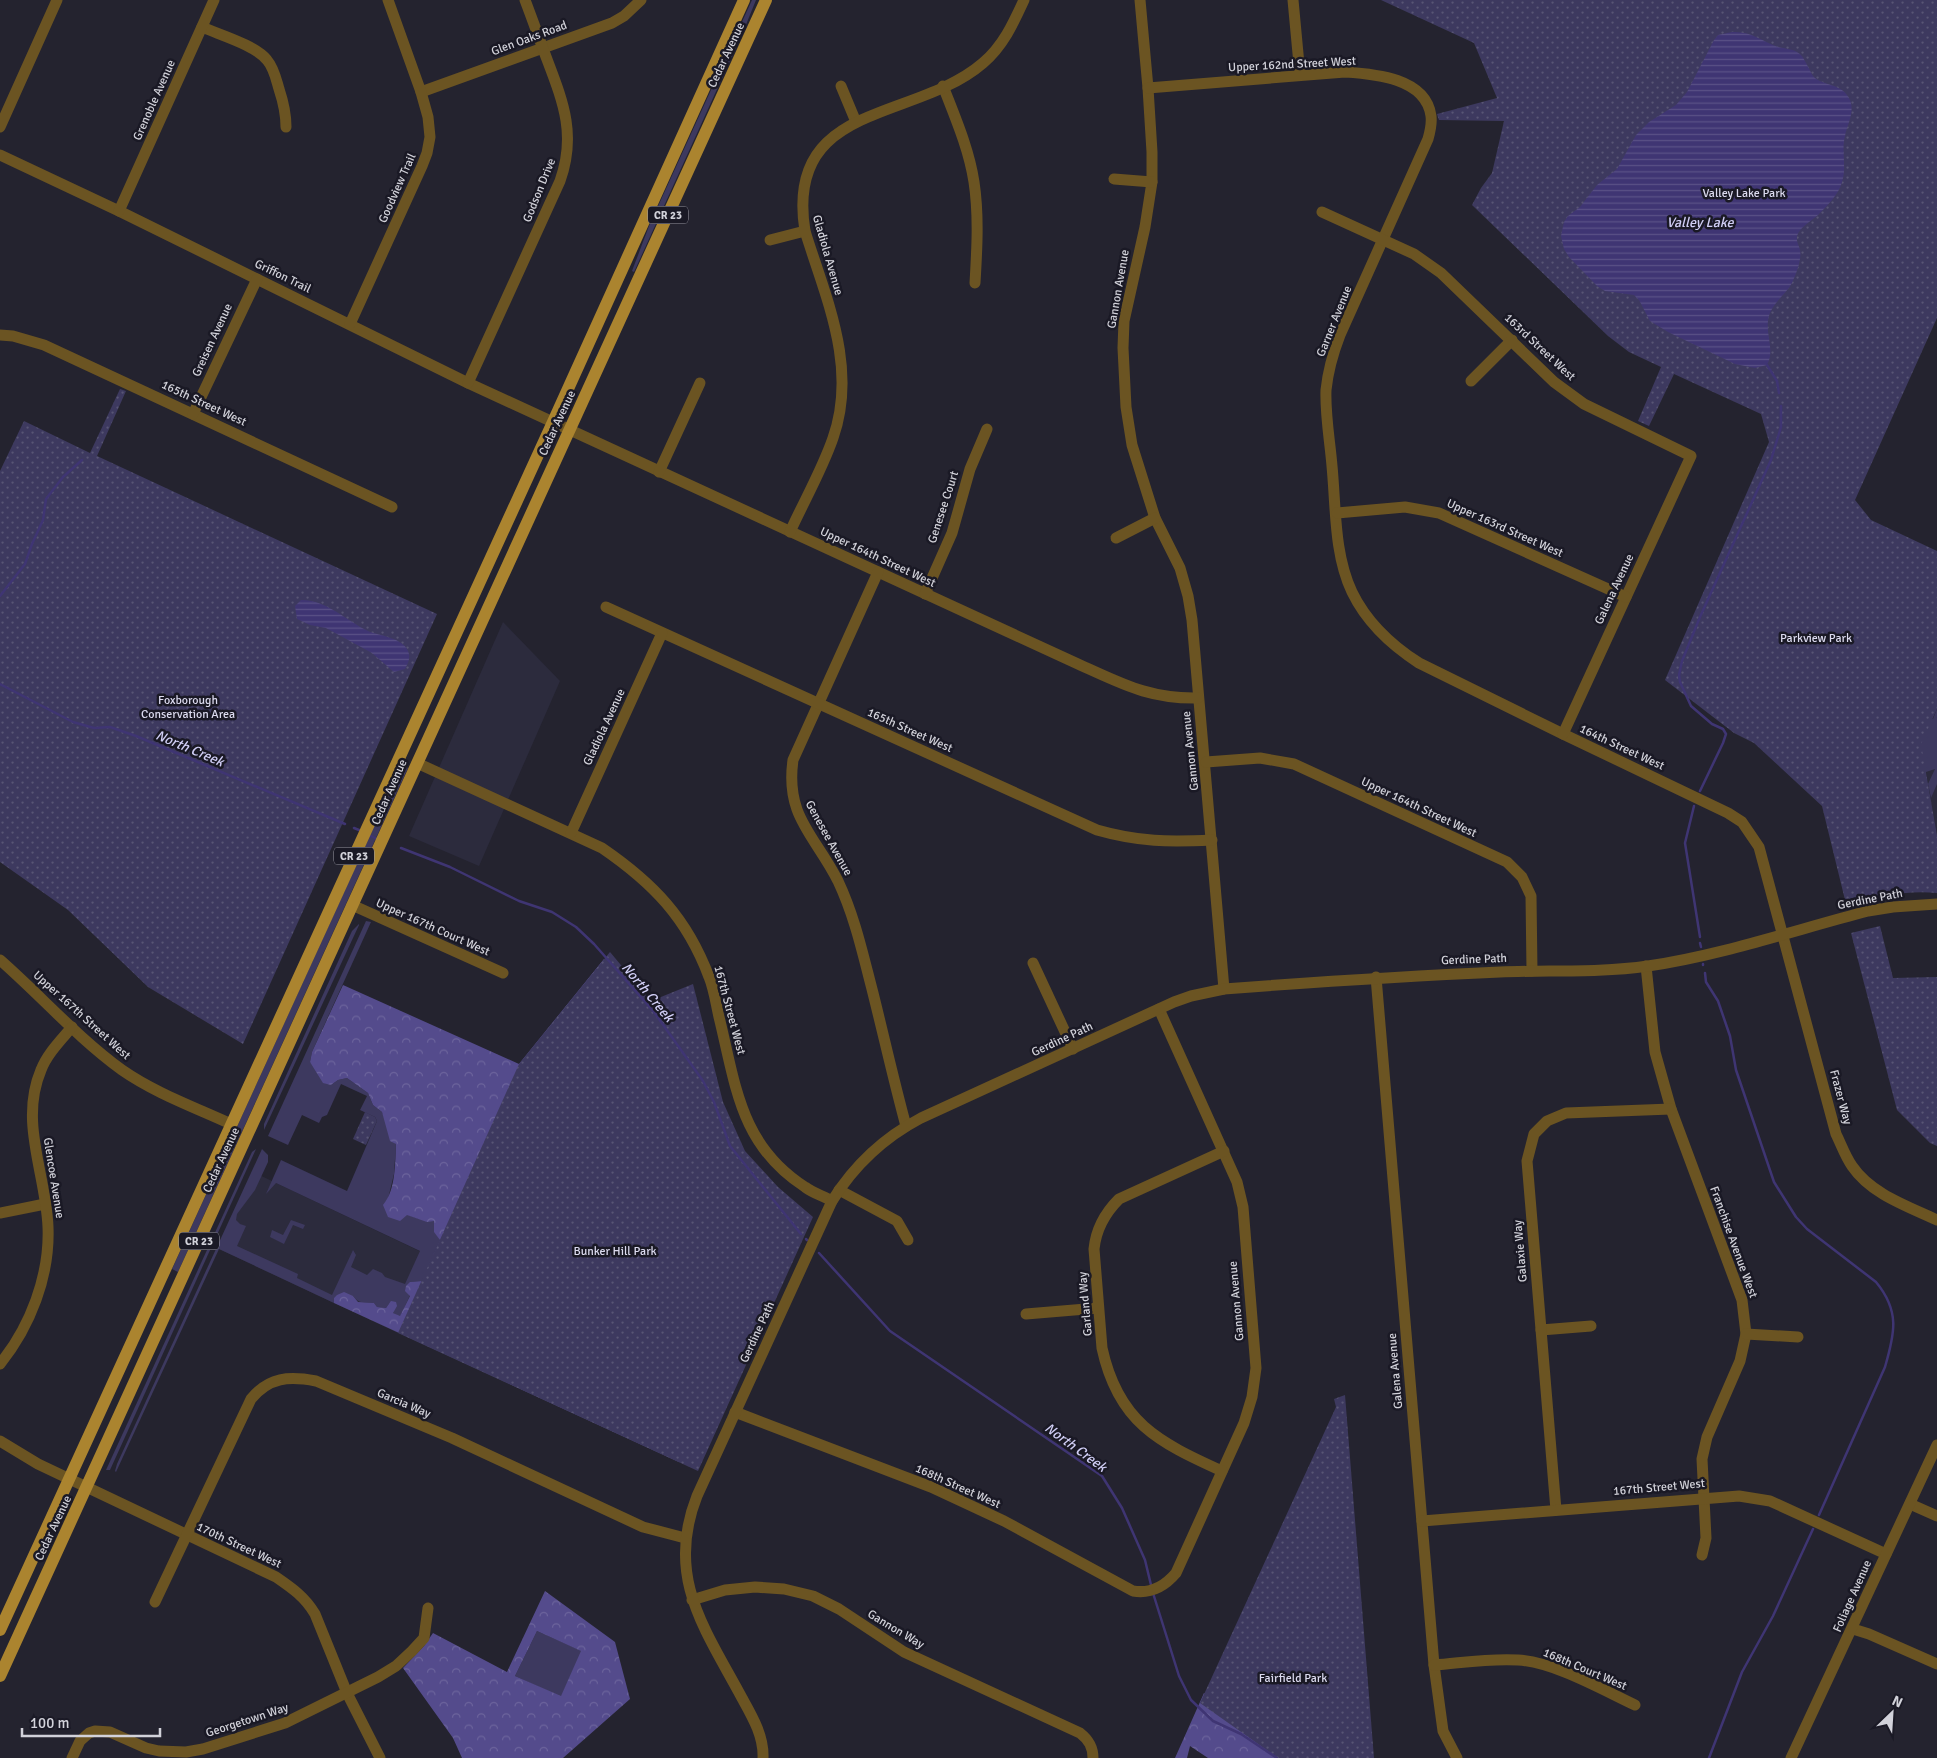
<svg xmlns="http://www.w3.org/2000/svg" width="1937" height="1758" font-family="Signika,sans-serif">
<defs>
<pattern id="forest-crowns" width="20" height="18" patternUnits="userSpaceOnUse" patternTransform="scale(1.25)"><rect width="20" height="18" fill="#544b8c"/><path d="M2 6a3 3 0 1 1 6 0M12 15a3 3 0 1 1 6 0" fill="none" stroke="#6c649c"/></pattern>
<pattern id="park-dots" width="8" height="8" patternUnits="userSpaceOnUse" patternTransform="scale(1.25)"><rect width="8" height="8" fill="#3d395f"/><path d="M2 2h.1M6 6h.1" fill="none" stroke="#585575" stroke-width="1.8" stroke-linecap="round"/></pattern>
<pattern id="water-rules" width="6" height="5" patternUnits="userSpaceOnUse" patternTransform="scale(1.25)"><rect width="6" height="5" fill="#3f3573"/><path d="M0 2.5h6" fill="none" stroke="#5a5186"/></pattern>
</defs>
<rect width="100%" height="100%" fill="#24232f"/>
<g fill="#2c2b3d">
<polygon points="503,622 560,681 479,866 409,836"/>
<polygon points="1937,709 1937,835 1921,744"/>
<polygon points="253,1172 432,1257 398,1333 219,1249"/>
</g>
<g fill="#3d395f">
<polygon points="752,0 756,0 743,32 634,272 632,271 649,226"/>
<polygon points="1937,709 1937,784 1931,798 1928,784 1935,769 1926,772 1920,771 1922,714 1933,719"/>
<polygon points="402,765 408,768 178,1272 172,1269"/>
<path d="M366,921L371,922L312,1052L310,1062L331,1085L338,1080L347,1078L368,1093L373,1105L382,1112L396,1144L394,1174L388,1199C406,1214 410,1219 435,1221L440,1240L422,1281L410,1282V1295L400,1317L393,1313L394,1309L389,1304L386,1308L377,1307L374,1303C363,1302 359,1304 353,1296L334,1298V1303L219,1249L116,1472L115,1471L117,1464L262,1149L268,1155V1162L255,1190L237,1214L236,1220L240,1224L246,1226L237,1246L298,1274L297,1278L332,1295L353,1250L356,1255L351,1267L367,1275L373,1269L382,1273L385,1277L405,1284L420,1251L276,1183L266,1194L281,1160L347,1191L377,1121L375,1117L360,1110L367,1096L341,1084L327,1115L322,1117L319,1123L302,1115L288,1145L268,1136Z"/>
<polygon points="359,924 359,925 264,1130 264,1124 352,931"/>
<polygon points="256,1149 110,1470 106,1470 252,1152"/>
<polygon points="291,1220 305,1225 303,1229 293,1225 284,1244 270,1237 272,1230 283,1235"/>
<polygon points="537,1631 582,1651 561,1697 515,1676"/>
</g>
<g fill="url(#forest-crowns)" fill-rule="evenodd">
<path d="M604,959L679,1462L334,1303V1298L337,1295L344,1292L353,1296L358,1302L374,1303L377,1307L386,1308L391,1301L396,1302L397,1306L393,1313L400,1316L410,1296L405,1291L406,1286L410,1282L422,1281L440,1240L434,1232V1221L427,1222L407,1215L400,1221L388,1217L383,1205C396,1190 395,1163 396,1144L390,1141L382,1112L373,1105L368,1093L347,1078L338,1080L331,1085L323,1083L310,1062L312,1052L343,985L519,1064Z"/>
<path d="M545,1591L615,1642L630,1699L563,1758H462L453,1738L403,1668L424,1646L433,1633L507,1672ZM537,1631L581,1651L561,1696L515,1676Z"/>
<polygon points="1204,1693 1296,1758 1208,1758 1190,1746 1187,1758 1175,1758"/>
</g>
<g fill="url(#park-dots)">
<path d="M1381,0H1937V318L1855,500L1871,520L1937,551V709L1921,744L1937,835V893C1906,890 1876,897 1846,904L1822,806L1754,743L1734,733L1665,680L1769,442L1761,414L1674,374L1649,426L1638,421L1661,367L1629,352L1608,336L1472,205L1481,188L1492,173L1504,121L1439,120L1437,114L1497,98L1474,43Z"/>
<polygon points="120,389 126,391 97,456 437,614 243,1044 148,987 68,910 0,862 0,471 24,421 90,453"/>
<polygon points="1880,926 1893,978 1937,977 1937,1146 1930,1143 1897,1110 1851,933"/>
<polygon points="610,952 651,1001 693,984 723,1102 745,1151 778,1187 813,1217 698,1471 398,1333 519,1064"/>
<polygon points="365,1112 375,1117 377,1121 366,1145 353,1139"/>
<polygon points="1345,1395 1374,1758 1278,1758 1200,1703 1336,1407 1334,1399"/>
</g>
<g fill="url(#water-rules)">
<path d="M1732,32C1752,31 1761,41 1778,47C1787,49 1796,49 1802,56C1806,62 1810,71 1813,76C1823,87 1842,82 1850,100C1855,112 1847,125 1845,136C1841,151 1847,167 1842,182C1839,194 1827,206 1818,215C1811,221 1800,227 1797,236C1796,242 1799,245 1800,250C1802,260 1796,274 1792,283C1785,296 1770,304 1768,321C1766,336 1775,350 1767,365L1755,368L1735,364L1668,332L1650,321L1639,300L1634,295L1605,291L1597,286L1569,257L1564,249L1561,236L1564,222L1568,216L1580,207L1597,185L1617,169L1636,135L1649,122L1676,105L1687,92L1714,40L1718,35Z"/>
<path d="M301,600C325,599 347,621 368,631C379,636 402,637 408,651C411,658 408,663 405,669L394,672L372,653L326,628L310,625L297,619L295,606Z"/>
</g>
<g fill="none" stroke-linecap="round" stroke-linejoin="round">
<g stroke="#3f3573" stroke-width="2.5">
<polyline points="1767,365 1777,381 1779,393"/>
<polyline points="0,596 25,564 32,544 43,520 46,499 63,477 82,460"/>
<polyline points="0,684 73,722 94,728 110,727 136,736 345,824"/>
<polyline points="1700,791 1723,743 1726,734 1723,729 1712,724 1691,706 1680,682 1679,675 1682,661 1700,617 1771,460 1781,427 1781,406"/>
<polyline points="1694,806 1685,843 1700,937"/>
<polyline points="354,828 359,830"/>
<polyline points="369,835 377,839"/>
<polyline points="401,848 450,867 519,901 552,912 576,927 594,944 654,1012 703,1081 714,1102 730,1146 801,1234"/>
<polyline points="1700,943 1701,947"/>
<polyline points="1703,964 1703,965"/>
<path d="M1705,973L1706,982L1718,1001L1730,1036L1736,1070L1774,1182L1796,1217L1807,1229L1876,1282C1900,1311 1895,1333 1885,1367L1819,1515"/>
<polyline points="806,1239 807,1240"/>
<polyline points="819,1253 890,1331 1102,1476 1122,1508 1145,1560 1151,1585"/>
<polyline points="1153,1593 1179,1676 1191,1700 1213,1721 1241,1734 1277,1758"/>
<polyline points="1709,1758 1742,1672 1773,1616 1813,1529"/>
</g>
<g stroke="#6b5422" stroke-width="11">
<polyline points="1140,0 1148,88 1152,152 1152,182 1145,227 1124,321 1123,348 1126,407 1132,445 1155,518 1180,568 1188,596 1192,620 1224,989"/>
<polyline points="1293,0 1300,75"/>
<path d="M202,27C220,35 255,45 267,60C274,68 276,79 279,89C283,101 286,114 286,127"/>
<polyline points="841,86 856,122"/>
<path d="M943,86C955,117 969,149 974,182C979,215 977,249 975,283"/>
<path d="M1148,88L1345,72C1375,74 1426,78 1431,116C1432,124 1430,132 1428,139L1340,335C1333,353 1328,371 1326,390C1325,415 1330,441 1332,466C1336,508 1334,554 1352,592C1367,623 1391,645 1419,663L1563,734L1728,813L1742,822L1759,847L1836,1134C1841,1144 1845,1156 1852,1166C1871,1194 1907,1206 1937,1220"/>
<polyline points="421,92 612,23 624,16 641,0"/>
<polyline points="0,127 57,0"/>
<path d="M0,155L119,211L468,383L1078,664C1121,683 1148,699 1198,698"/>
<polyline points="1114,179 1152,182"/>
<polyline points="119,211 214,0"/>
<polyline points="1322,212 1414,254 1441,273 1554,382 1584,404 1691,456 1563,734"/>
<polyline points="770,240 805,231"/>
<polyline points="350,324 422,166 427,153 430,137 428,117 421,92 388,0"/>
<polyline points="0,335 13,336 44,345 392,507"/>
<polyline points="1471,381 1512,340"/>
<path d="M468,383L560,181C576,136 564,104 548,62C540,41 533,21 525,0"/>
<polyline points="193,414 257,279"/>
<polyline points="659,472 700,383"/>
<polyline points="1337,513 1405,507 1439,513 1626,597"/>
<path d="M790,532C804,501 822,470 833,438C858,367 826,299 805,231C784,101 915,122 983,63C1003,46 1013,24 1024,0"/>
<polyline points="1116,538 1155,518"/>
<path d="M878,572L793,760C785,817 815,835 838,881C855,917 863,955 873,993C884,1037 894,1082 906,1126"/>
<polyline points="925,594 952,533 970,469 987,429"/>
<path d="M606,607L1097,830C1139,842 1169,842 1212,840"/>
<polyline points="1206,762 1260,758 1294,764 1507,862 1522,877 1531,896 1532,971"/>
<path d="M417,763L602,848C653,883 687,918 709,977C714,989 716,1004 719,1017C736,1086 740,1145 805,1187C813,1193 823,1196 832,1201"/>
<polyline points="571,833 662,633"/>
<polyline points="352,905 503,973"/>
<path d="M0,960C41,996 78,1038 122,1070C155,1093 194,1107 231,1124"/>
<polyline points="1033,963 1073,1049"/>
<polyline points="1646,966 1655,1052 1671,1109 1742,1300 1746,1334 1740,1361 1707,1437 1702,1459 1706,1538 1702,1555"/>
<polyline points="1376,977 1434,1665 1443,1731 1457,1758"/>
<polyline points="839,1190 897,1221 908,1240"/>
<polyline points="0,1213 45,1204"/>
<polyline points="1026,1314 1098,1308"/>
<polyline points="1541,1330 1591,1326"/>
<polyline points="1746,1334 1798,1337"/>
<path d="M0,1364C30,1327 50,1276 48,1227C46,1174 19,1122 41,1070C47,1054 61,1040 72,1027"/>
<path d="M735,1412L931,1487L1004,1521L1133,1591C1151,1594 1165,1586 1176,1573L1244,1423L1252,1397L1256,1368L1243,1207L1237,1182L1159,1009"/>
<path d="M0,1441L38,1464L276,1577C292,1588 305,1597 315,1614L347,1693L380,1758"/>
<path d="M1222,1471C1158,1442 1118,1422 1102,1348L1094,1249C1096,1229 1104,1214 1119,1199L1224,1151"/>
<polyline points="1910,1504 1937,1516"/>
<polyline points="1556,1510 1527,1161 1534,1134 1547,1121 1566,1113 1671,1109"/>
<polyline points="1422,1521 1739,1496 1770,1501 1886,1554"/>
<path d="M692,1600L725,1590L755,1587L784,1589L813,1596L839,1609L904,1652L1080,1733C1089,1740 1093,1747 1093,1758"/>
<path d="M155,1602L251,1399C269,1377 289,1376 316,1381L452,1438L643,1527L685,1538"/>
<polyline points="1853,1629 1869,1634 1937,1664"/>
<path d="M1434,1665C1461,1663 1490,1658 1518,1660C1554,1662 1601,1689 1635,1705"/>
<polyline points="72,1758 80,1741 89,1733 95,1731 110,1732 146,1748 159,1751 186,1752 203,1749 285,1723 378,1677 396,1666 412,1651 424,1638 428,1608"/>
<path d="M763,1758C764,1736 752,1716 742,1698C705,1629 665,1577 697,1496L832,1201C855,1164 883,1138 921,1118L1174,1002L1191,996L1224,989C1316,982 1408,976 1500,972C1549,970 1599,973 1648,966C1722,955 1795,930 1868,911L1893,907L1937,904"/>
<polyline points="1791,1758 1937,1445"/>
</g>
<g stroke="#ab842f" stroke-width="12">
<polyline points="0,1630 553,422 744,0"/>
<polyline points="0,1676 766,0"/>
</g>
</g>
<g text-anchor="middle" stroke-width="5" stroke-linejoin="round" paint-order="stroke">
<g fill="#1a1925" stroke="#9b9aa4" stroke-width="1">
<rect x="648" y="206.5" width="40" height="17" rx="4"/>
<rect x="334" y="847.5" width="40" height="17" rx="4"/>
<rect x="179" y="1232.5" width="40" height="17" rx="4"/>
</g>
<g font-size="11" font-weight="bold" fill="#d2d2da">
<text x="668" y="219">CR 23</text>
<text x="354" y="860">CR 23</text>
<text x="199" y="1245">CR 23</text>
</g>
<g font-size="12" fill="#d2d2da" stroke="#1a1925">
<text transform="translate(529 38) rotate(-20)" y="4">Glen Oaks Road</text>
<text transform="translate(726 55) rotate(-65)" y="4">Cedar Avenue</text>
<text transform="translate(1292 64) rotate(-3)" y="4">Upper 162nd Street West</text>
<text transform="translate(154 100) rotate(-66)" y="4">Grenoble Avenue</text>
<text transform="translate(397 188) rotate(-66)" y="4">Goodview Trail</text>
<text transform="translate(539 190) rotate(-68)" y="4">Godson Drive</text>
<text transform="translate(828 255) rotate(74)" y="4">Gladiola Avenue</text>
<text transform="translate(283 276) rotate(26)" y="4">Griffon Trail</text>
<text transform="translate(1118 289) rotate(-80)" y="4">Gannon Avenue</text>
<text transform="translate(1334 321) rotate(-68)" y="4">Garner Avenue</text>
<text transform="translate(212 340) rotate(-65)" y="4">Greisen Avenue</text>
<text transform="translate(1540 347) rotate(43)" y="4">163rd Street West</text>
<text transform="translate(204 403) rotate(25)" y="4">165th Street West</text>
<text transform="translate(557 423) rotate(-65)" y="4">Cedar Avenue</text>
<text transform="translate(943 507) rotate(-72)" y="4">Genesee Court</text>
<text transform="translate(1505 528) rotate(24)" y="4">Upper 163rd Street West</text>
<text transform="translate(878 557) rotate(25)" y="4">Upper 164th Street West</text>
<text transform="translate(1614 589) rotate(-65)" y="4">Galena Avenue</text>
<text transform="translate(604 727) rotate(-65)" y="4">Gladiola Avenue</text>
<text transform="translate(910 730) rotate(24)" y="4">165th Street West</text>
<text transform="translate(1622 747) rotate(25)" y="4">164th Street West</text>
<text transform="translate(1190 751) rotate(-96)" y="4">Gannon Avenue</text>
<text transform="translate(389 792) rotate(-66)" y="4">Cedar Avenue</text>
<text transform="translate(1419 807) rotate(25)" y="4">Upper 164th Street West</text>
<text transform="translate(829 838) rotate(61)" y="4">Genesee Avenue</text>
<text transform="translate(1870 899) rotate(-11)" y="4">Gerdine Path</text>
<text transform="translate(433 927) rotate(24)" y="4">Upper 167th Court West</text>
<text transform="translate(1474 959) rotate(-2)" y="4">Gerdine Path</text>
<text transform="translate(730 1010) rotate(75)" y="4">167th Street West</text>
<text transform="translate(82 1015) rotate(42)" y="4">Upper 167th Street West</text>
<text transform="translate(1062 1039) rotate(-25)" y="4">Gerdine Path</text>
<text transform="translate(1841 1097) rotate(75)" y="4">Frazer Way</text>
<text transform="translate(221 1160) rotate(-65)" y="4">Cedar Avenue</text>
<text transform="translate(54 1178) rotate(81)" y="4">Glencoe Avenue</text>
<text transform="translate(1734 1242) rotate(70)" y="4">Franchise Avenue West</text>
<text transform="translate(1520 1251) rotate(-95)" y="4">Galaxie Way</text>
<text transform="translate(1236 1301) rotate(-95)" y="4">Gannon Avenue</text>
<text transform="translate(1085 1304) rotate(-95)" y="4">Garland Way</text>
<text transform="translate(757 1332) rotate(-65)" y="4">Gerdine Path</text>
<text transform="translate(1395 1371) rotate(-95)" y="4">Galena Avenue</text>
<text transform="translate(404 1403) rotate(23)" y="4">Garcia Way</text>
<text transform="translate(958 1486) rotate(24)" y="4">168th Street West</text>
<text transform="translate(1659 1487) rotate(-5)" y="4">167th Street West</text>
<text transform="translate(53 1528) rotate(-65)" y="4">Cedar Avenue</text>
<text transform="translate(239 1545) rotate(25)" y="4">170th Street West</text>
<text transform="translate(1852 1596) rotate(-66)" y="4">Foliage Avenue</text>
<text transform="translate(896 1629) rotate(31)" y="4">Gannon Way</text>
<text transform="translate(1585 1669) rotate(23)" y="4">168th Court West</text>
<text transform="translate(247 1720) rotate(-18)" y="4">Georgetown Way</text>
</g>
<g font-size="12" fill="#dcdbef" stroke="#1a1925">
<text x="1744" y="197">Valley Lake Park</text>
<text x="1816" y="642">Parkview Park</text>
<text x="188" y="704">Foxborough<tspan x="188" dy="14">Conservation Area</tspan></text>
<text x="615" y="1255">Bunker Hill Park</text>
<text x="1293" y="1682">Fairfield Park</text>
</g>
<g font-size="14" font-style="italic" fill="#d0cef5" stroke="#1a1925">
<text x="1700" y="227">Valley Lake</text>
<text transform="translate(190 748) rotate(23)" y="5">North Creek</text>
<text transform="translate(648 992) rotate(50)" y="5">North Creek</text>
<text transform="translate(1076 1447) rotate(36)" y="5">North Creek</text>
</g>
</g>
<g transform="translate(1892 1713) rotate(25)" stroke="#1a1925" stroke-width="4" paint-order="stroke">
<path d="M0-4L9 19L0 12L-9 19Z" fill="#d2d2da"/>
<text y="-8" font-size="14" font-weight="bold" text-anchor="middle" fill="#d2d2da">N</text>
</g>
<path d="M22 1728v8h138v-8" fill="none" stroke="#d2d2da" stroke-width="2.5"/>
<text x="30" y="1728" font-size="15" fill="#d2d2da" stroke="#1a1925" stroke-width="4" paint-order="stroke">100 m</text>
</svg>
